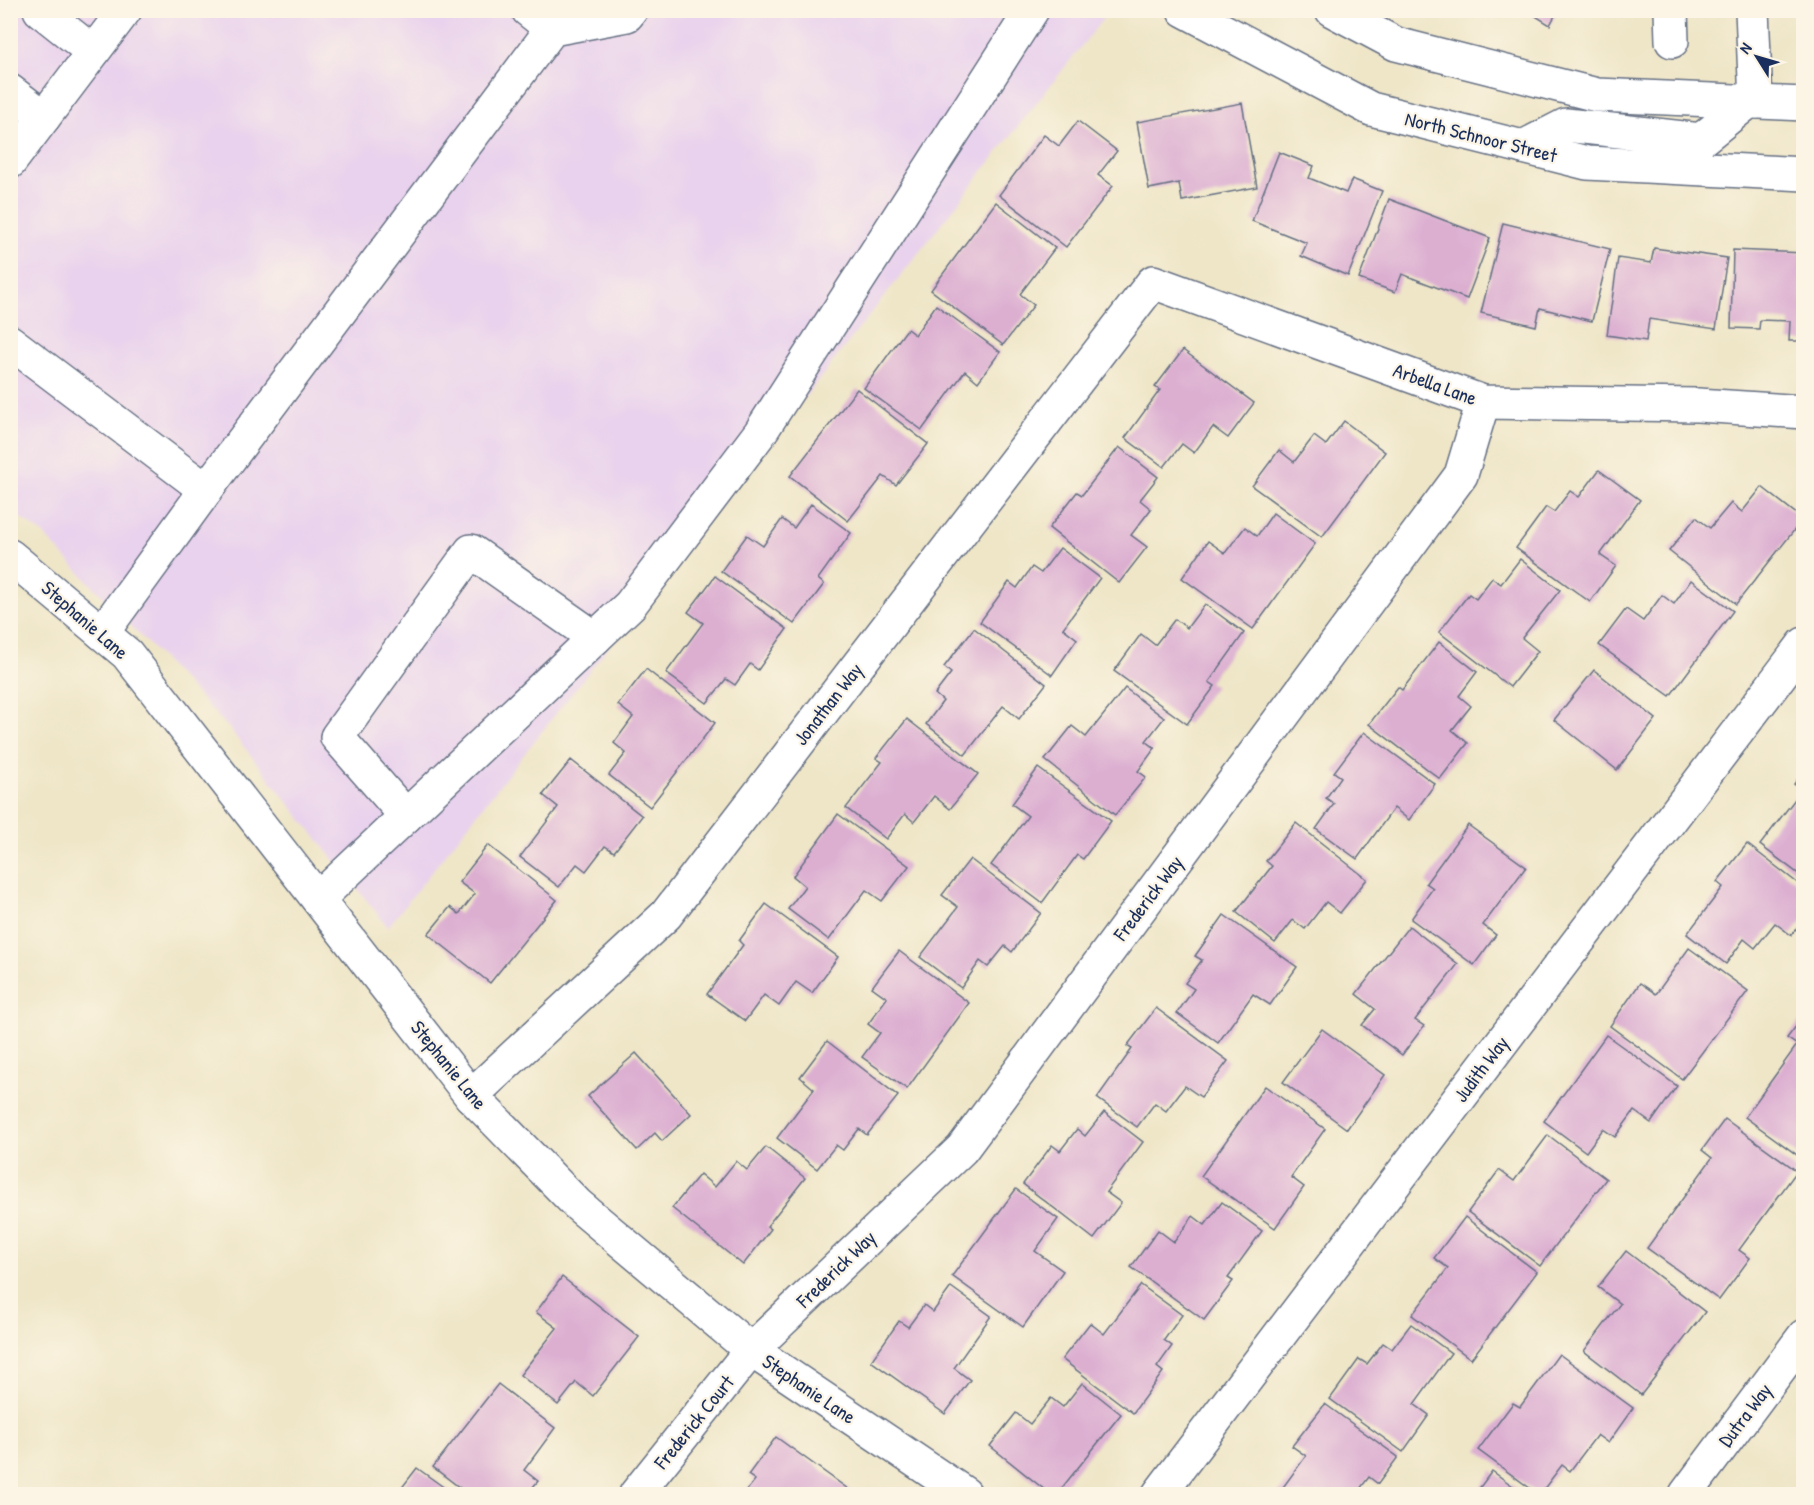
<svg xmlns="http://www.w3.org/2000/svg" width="1814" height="1505" font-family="'Patrick Hand',sans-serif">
<rect width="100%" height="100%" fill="#fcf5e5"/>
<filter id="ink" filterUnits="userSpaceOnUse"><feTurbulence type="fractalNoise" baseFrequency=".0167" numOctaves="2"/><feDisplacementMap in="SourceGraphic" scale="12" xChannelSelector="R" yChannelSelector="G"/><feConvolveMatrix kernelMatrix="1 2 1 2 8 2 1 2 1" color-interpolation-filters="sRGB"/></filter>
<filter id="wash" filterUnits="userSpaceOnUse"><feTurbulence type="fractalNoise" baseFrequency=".008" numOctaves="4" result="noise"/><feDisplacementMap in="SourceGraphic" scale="24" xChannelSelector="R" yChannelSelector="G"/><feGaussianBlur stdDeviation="1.35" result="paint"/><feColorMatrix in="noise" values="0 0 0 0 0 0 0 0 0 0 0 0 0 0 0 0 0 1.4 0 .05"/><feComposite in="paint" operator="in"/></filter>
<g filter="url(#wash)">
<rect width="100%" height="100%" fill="#efe6c8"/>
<polygon fill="#e9d2ed" points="11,11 1109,11 388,927 228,727 42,533 11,511"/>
<g id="blocks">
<g fill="#dcafd1">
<polygon points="1526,10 1558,10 1550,25"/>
<polygon points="1242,103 1257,187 1182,201 1179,183 1149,189 1137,122"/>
<polygon points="1078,121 1117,151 1098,175 1113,186 1066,247 999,195 1044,135 1059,146"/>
<polygon points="1279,152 1314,166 1309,178 1346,193 1352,179 1382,191 1348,276 1301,256 1307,243 1252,221"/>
<polygon points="1389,199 1490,238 1467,299 1402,274 1395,292 1359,279"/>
<polygon points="996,202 1055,248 1020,294 1034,305 1003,345 931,290"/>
<polygon points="1503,223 1610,249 1592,321 1540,308 1536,326 1481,313"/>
<polygon points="1654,248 1727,258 1716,329 1649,319 1646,341 1607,335 1618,258 1651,263"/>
<polygon points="1733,250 1804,253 1804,341 1789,341 1790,321 1760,320 1759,329 1731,328"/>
<polygon points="936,305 1000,352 978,382 965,371 922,430 864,388 907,329 915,335"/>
<polygon points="1183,350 1254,403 1228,438 1213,427 1194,453 1182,444 1164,467 1125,438 1160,390 1155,387"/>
<polygon points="857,389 928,444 896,485 883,476 848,521 790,476"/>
<polygon points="1344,421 1385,452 1322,537 1252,486 1279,450 1294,462 1314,436 1326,445"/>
<polygon points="1119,447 1158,477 1140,500 1151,509 1131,535 1147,547 1119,583 1049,528 1077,492 1082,495"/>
<polygon points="1599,470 1640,500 1600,555 1616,566 1590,602 1516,548 1546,507 1554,512 1570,491 1579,497"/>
<polygon points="1762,487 1803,519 1736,604 1669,551 1696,517 1710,528 1731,503 1742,512"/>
<polygon points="811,504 851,533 818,579 824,584 794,624 721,571 747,535 763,546 782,519 794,528"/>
<polygon points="1273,513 1315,544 1253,629 1182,578 1208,541 1225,553 1245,527 1257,536"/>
<polygon points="1060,548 1100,578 1063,628 1077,639 1052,675 980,622 1009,582 1017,588 1032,567 1041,573"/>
<polygon points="1520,559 1560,590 1522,638 1538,651 1510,687 1439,632 1469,594 1476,599 1492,578 1501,584"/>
<polygon points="715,576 787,629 758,670 750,664 735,685 726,679 707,703 666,673 703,623 688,612"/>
<polygon points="1691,580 1733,611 1670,696 1599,645 1626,609 1643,621 1662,595 1674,604"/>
<polygon points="1205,604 1244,633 1209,682 1215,686 1187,724 1114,671 1141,634 1155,645 1175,619 1187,628"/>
<polygon points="974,628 1046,684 1019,719 1003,706 965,755 926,724 943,701 935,694 951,673 944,667"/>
<polygon points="1439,642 1477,672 1459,696 1471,706 1452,730 1468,743 1440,779 1369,724 1398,687 1402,690"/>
<polygon points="646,669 715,723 650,807 609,775 626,753 614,743 633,717 618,705"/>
<polygon points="1594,670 1656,719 1617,770 1554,720"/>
<polygon points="1125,688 1164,718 1146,741 1155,748 1138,771 1146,777 1115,815 1045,760 1072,726 1086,737"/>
<polygon points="907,719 978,774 950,809 934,796 914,822 905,814 886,839 846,808 882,762 876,758"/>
<polygon points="1364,732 1435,784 1409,820 1394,808 1357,859 1316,829 1334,804 1326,798 1341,777 1334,772"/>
<polygon points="571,760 642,816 614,852 605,846 586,871 577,864 559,887 520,857 558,807 543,795"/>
<polygon points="1038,768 1111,821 1083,859 1077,855 1042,903 991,865 1028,816 1012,804"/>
<polygon points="1804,771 1804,878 1760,845 1802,790 1794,784"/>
<polygon points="838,814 909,866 882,901 866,890 829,940 788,909 805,886 793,876"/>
<polygon points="1296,823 1367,879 1340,913 1326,902 1305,929 1293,920 1275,943 1236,912 1272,866 1266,861"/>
<polygon points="1468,825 1526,867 1483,925 1496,935 1474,965 1411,919 1433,888 1426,883"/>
<polygon points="1747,844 1804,888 1804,919 1791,935 1775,923 1755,948 1744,939 1726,964 1687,934 1723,887 1717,882"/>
<polygon points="488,845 557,900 490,983 428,934 450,907 459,914 475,894 459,882"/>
<polygon points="970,859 1041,913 1012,952 1005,946 988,967 980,961 961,988 920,957 958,907 942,895"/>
<polygon points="766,904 838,957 812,993 796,982 779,1006 764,995 745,1021 707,994 743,945 739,941"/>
<polygon points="1224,915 1297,967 1270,1005 1253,994 1218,1043 1177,1013 1194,989 1185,983 1202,960 1195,956"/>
<polygon points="1409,926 1458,964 1415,1020 1424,1026 1402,1055 1362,1025 1375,1009 1356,994"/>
<polygon points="1689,948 1748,991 1682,1079 1610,1026 1640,983 1656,994"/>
<polygon points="899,951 969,1003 907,1089 862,1057 880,1033 868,1024 887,998 872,987"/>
<polygon points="1156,1008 1228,1061 1201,1097 1185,1086 1166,1111 1155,1103 1137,1127 1097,1098 1132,1049 1127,1046"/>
<polygon points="1804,1016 1804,1160 1745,1117 1797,1045 1787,1038"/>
<polygon points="1322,1029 1385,1075 1347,1129 1283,1082"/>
<polygon points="1606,1035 1677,1086 1651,1123 1634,1111 1615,1137 1603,1129 1586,1152 1544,1121"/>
<polygon points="827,1041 898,1096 867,1135 859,1129 843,1150 836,1145 817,1169 777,1138 814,1089 800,1077"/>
<polygon points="636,1053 691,1114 662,1141 655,1133 637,1150 588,1096"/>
<polygon points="1265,1086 1325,1129 1291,1177 1304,1187 1275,1228 1201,1176"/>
<polygon points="1104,1112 1143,1142 1106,1192 1121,1203 1094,1239 1023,1184 1052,1145 1060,1151 1077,1129 1085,1136"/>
<polygon points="1725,1119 1797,1171 1739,1250 1750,1258 1719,1300 1647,1248 1712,1158 1702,1150"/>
<polygon points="1548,1135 1606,1179 1540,1266 1468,1212 1499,1170 1514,1181"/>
<polygon points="766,1147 805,1178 767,1226 771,1229 743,1265 672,1208 700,1174 715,1187 736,1161 747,1170"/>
<polygon points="1016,1189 1058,1219 1035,1251 1063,1271 1023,1327 952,1276"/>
<polygon points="1222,1202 1262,1231 1228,1278 1233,1281 1204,1320 1131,1267 1158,1230 1174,1242 1193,1216 1205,1225"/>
<polygon points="1465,1217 1537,1272 1471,1359 1412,1315 1448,1268 1434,1258"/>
<polygon points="1626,1251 1705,1312 1641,1395 1584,1351 1620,1304 1598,1287"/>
<polygon points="562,1277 639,1337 593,1396 576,1382 558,1405 520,1375 557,1328 536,1312"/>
<polygon points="1141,1285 1182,1315 1164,1340 1172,1346 1157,1367 1163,1372 1133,1413 1062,1359 1090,1323 1104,1334"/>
<polygon points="951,1287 991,1316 954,1368 970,1380 945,1414 871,1361 899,1321 908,1327 924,1305 933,1312"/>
<polygon points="1411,1324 1451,1353 1414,1404 1429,1415 1403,1452 1330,1399 1359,1359 1367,1364 1383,1343 1392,1349"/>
<polygon points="1559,1354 1633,1408 1608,1443 1597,1435 1570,1471 1562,1465 1540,1494 1538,1494 1478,1450 1513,1403 1520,1407"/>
<polygon points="1082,1383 1121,1414 1057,1494 1050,1494 990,1446 1016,1413 1030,1424 1051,1398 1063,1407"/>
<polygon points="498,1384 555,1428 524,1470 538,1481 527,1494 468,1494 433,1467"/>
<polygon points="1325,1404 1398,1457 1378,1484 1369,1477 1356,1494 1278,1494 1306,1456 1292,1446"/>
<polygon points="776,1437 855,1494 744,1494 755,1480 748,1475"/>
<polygon points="417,1468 453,1494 397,1494"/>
<polygon points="1492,1471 1524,1494 1475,1494"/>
</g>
</g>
</g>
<g filter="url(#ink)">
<use href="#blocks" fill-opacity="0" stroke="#656f83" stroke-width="1.5"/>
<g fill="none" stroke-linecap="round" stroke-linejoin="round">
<g stroke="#656f83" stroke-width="36">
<g id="minor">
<polyline points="40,10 93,52"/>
<polyline points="528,10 552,29"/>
<polyline points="1184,10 1371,109 1587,163 1804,174"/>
<polyline points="1332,10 1396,44 1597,95 1804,104"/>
<polyline points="1671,10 1672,41"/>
<polyline points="1752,10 1756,102"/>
<polyline points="10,91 44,117"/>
<polyline points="1523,147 1566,125 1701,140 1748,102"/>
<polyline points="10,162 125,10"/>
<polyline points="10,342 206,490"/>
<polyline points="10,556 127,654 471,1096 578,1205 751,1350 965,1494"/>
<polyline points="102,633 206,490 552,29 627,15 631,10"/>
<polyline points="406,816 337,737 471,551 595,638"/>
<polyline points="318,899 630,605 760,433 1032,10"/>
<polyline points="471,1096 666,915 1153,282 1483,402 1698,405 1804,412"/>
<polyline points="636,1494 751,1350 962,1149 1461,475 1483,402"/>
<polyline points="1159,1494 1804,644"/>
<polyline points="1686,1494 1804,1336"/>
</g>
</g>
<use href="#minor" stroke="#fff" stroke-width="33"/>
</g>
</g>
<g text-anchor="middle" stroke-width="4.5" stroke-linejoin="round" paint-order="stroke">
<g font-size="20" fill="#1b2f5e" stroke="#fcf5e5">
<text transform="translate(1481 137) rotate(14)" y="7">North Schnoor Street</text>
<text transform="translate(1435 384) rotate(20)" y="7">Arbella Lane</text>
<text transform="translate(85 620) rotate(41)" y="7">Stephanie Lane</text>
<text transform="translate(828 704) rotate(-52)" y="7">Jonathan Way</text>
<text transform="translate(1148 898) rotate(-53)" y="7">Frederick Way</text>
<text transform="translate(449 1065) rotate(51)" y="7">Stephanie Lane</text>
<text transform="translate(1481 1069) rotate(-53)" y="7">Judith Way</text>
<text transform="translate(836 1269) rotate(-44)" y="7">Frederick Way</text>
<text transform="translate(809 1389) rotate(34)" y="7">Stephanie Lane</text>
<text transform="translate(1745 1415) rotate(-53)" y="7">Dutra Way</text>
<text transform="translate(694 1422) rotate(-51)" y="7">Frederick Court</text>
</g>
</g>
<rect width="1814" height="1505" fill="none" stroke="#fcf5e5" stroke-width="36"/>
<g transform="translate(1757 57) rotate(307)" stroke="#fcf5e5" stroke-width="4.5" paint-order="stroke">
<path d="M0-4.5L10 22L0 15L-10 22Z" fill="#1b2f5e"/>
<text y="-9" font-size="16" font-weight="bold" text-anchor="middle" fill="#1b2f5e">N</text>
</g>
</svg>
